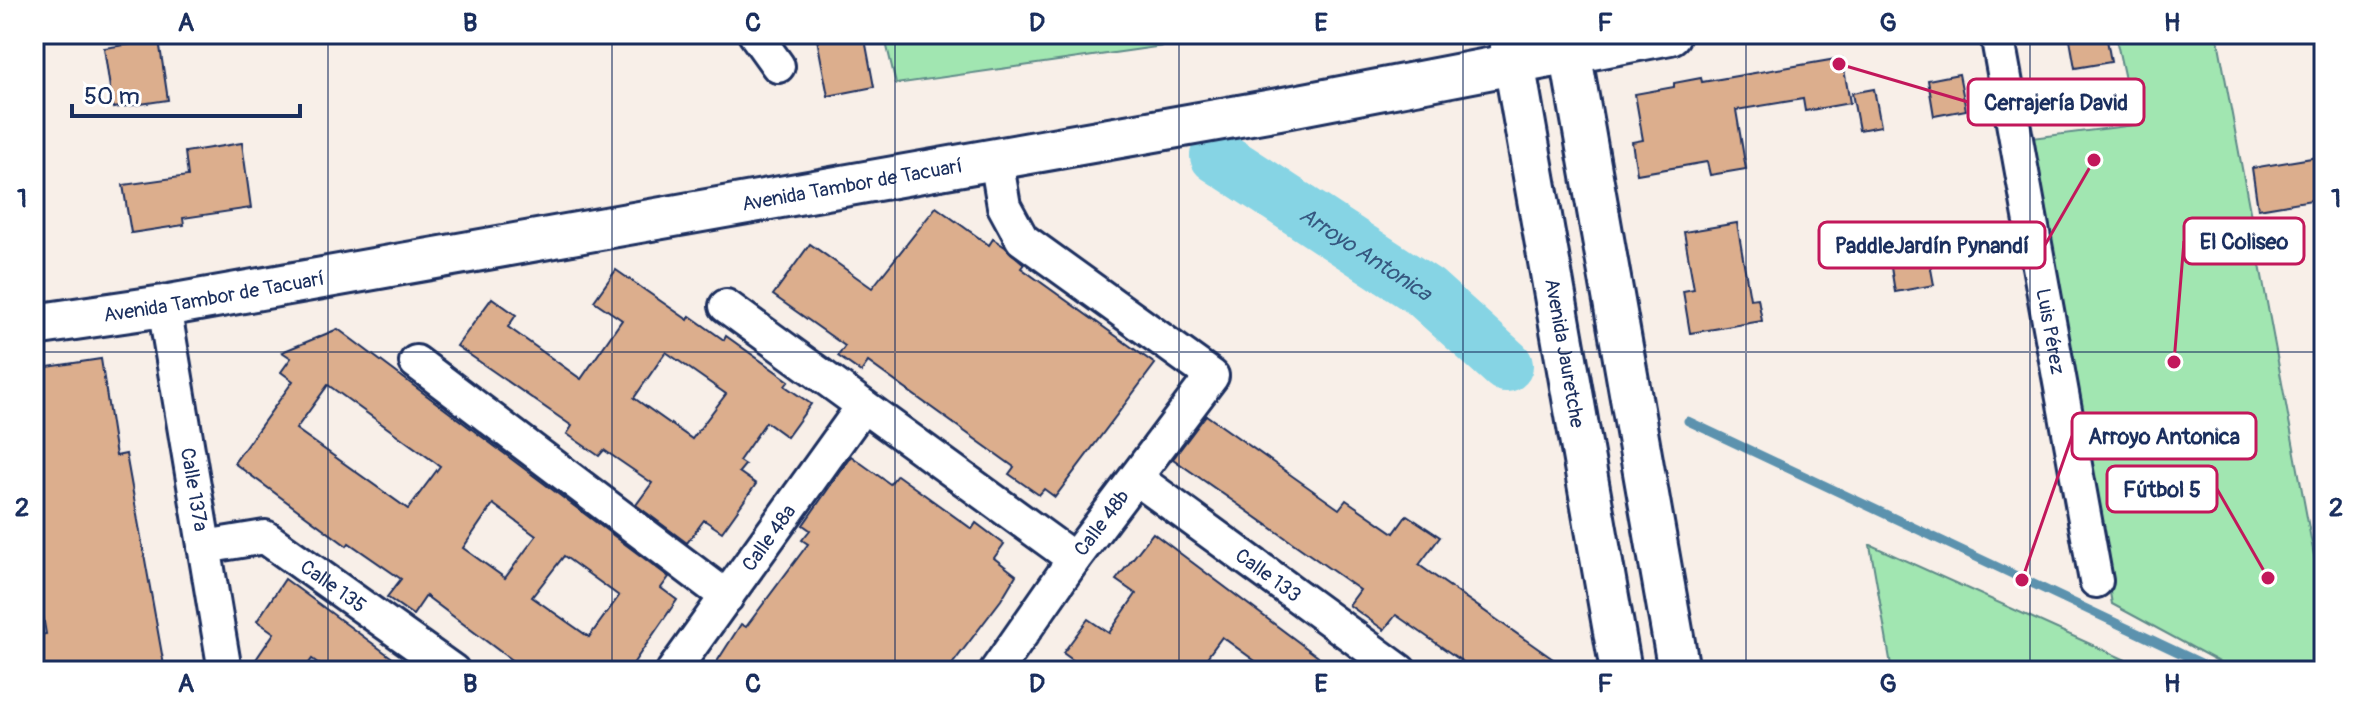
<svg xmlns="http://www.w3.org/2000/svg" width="2358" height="705" font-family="Pangolin,sans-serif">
<rect width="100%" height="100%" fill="#f8efe8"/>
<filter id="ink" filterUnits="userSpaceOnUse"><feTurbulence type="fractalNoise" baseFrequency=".0125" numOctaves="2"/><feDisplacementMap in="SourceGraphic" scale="16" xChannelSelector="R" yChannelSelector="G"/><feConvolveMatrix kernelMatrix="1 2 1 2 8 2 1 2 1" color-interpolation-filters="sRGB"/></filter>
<g filter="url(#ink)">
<g fill="#a1e6b1" stroke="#5e8a88" stroke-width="2">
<polygon points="884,34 1247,34 896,84"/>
<polygon points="2115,34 2217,34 2324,609 2324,671 2236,671 2112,604 2031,138 2135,125"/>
<polygon points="1870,545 1871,545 2150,671 1892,671"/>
</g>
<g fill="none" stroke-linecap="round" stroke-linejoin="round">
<polyline stroke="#5b92ae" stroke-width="9" points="1688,421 2218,671"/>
<path stroke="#86d4e4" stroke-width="54" id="s1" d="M1217,156L1425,292L1506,365"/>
</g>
<g fill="#dcae8d" stroke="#1b2f5e" stroke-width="2" fill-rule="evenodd">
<polygon points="816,34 864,34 874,87 828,96"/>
<polygon points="2069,34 2106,34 2111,62 2075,68"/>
<polygon points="159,40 168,100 113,108 104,48"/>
<polygon points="1842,58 1850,103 1805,111 1803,99 1736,110 1746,169 1710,175 1707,162 1637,174 1632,142 1643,140 1635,94 1674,87 1674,83 1701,78 1702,82"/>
<polygon points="1959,74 1966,110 1934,116 1928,80"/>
<polygon points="1874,89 1881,126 1859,130 1852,93"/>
<polygon points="242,143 251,208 183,218 184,225 131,233 123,185 188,176 185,152"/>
<polygon points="2324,156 2324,198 2258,209 2252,168"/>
<polygon points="936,207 989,245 993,239 1005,247 1024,264 1021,268 1155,364 1055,497 1044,489 1039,495 1009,474 1014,467 868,362 861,372 838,356 845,346 773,295 810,244 872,288"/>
<polygon points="1737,223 1750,299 1758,298 1762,321 1690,333 1683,291 1694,289 1684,232"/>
<polygon points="1926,242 1934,285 1895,292 1888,249"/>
<path d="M616,270L688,320L690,316L724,340L726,336L789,381L785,386L811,404L787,437L766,422L739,461L745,465L739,472L756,484L722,532L704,520L687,543L636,505L652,483L604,450L599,456L567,434L572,426L457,346L492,298L516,315L508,327L581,379L622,320L594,301ZM666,352L726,394L692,439L634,398Z"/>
<path d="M338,329L669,577L661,588L677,600L628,671H526L426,596L413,615L387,597L401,579L349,543L347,546L234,463L293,381L281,372L291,358L282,352ZM328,385L440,466L408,509L296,429ZM493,504L536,536L505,578L463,548ZM564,556L619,596L589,637L532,597Z"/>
<polygon points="101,359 116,456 126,454 165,671 34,671 34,636 46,634 34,562 34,369"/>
<polygon points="1206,415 1339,509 1346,500 1394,533 1407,515 1440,537 1419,565 1570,671 1476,671 1396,615 1384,630 1349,605 1360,590 1173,459"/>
<polygon points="851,456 890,484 897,475 972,529 976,523 1004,544 994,558 1016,575 1001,600 947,671 711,671 741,624 746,627 808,544 802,540 810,530 803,525"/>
<polygon points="1153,533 1337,671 1269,671 1222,637 1197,671 1088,671 1063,653 1088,619 1109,633 1136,594 1116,580"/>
<polygon points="285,579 410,671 329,671 312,659 303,671 248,671 274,633 257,621"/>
</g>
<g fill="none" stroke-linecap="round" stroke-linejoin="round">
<g stroke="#1b2f5e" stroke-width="38">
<g id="minor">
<polyline points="755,34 778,66"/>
<path id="s2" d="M1997,34L2096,581"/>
<path id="s3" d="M164,306L225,671"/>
<polyline points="726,306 1074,559"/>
<polyline points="416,362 727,597"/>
<path id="s4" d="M1136,478L1400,671"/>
<path id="s5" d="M204,547L265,537L453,671"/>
<path id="s6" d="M673,671L863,406"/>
<path id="s7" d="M996,671L1074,559L1212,376L1022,239L1004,206L996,159"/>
</g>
</g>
<g stroke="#1b2f5e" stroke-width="46">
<g id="major">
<path id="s8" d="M1509,34L1621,671"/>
<polyline points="1567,34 1679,671"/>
<path id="s9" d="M34,325L164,306L1279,109L1670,34"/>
</g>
</g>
<use href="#minor" stroke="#fff" stroke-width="32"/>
<use href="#major" stroke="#fff" stroke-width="40"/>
</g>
</g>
<path fill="none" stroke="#1b2f5e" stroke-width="2" stroke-opacity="0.55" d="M328,34V671M612,34V671M895,34V671M1179,34V671M1463,34V671M1746,34V671M2030,34V671M34,352H2324"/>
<g text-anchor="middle" stroke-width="7" stroke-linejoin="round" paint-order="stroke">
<g font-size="20" fill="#1b2f5e" stroke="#fff">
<text dy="7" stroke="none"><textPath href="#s9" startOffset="830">Avenida Tambor de Tacuarí</textPath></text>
<text dy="7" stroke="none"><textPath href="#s9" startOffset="182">Avenida Tambor de Tacuarí</textPath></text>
<text dy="7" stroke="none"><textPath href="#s2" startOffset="302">Luis Pérez</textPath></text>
<text dy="7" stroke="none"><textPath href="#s8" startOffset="324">Avenida Jauretche</textPath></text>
<text dy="7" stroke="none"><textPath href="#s3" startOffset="186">Calle 137a</textPath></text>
<text dy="7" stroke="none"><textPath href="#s7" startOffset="182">Calle 48b</textPath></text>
<text dy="7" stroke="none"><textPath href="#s6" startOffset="164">Calle 48a</textPath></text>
<text dy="7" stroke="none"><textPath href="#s4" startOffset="164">Calle 133</textPath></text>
<text dy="7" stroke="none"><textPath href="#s5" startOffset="146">Calle 135</textPath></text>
</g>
<g font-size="22" font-style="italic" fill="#365880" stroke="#fff">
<text dy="8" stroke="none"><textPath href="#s1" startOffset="178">Arroyo Antonica</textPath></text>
</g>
</g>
<path fill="none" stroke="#c2185b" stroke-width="3" d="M1839 64L1968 102M2174 362L2184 241M2094 160L2045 245M2022 580L2072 436M2268 578L2217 489"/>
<g fill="#c2185b" stroke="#fff" stroke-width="3">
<circle cx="1839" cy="64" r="8"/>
<circle cx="2174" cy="362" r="8"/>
<circle cx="2094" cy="160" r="8"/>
<circle cx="2022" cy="580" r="8"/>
<circle cx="2268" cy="578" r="8"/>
</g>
<g fill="#fff" stroke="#c2185b" stroke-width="3">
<rect x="1968" y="79" width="176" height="46" rx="8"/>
<rect x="2184" y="218" width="120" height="46" rx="8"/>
<rect x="1819" y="222" width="226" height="46" rx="8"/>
<rect x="2072" y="413" width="184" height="46" rx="8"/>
<rect x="2107" y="466" width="110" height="46" rx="8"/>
</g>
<g font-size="22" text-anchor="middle" font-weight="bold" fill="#1b2f5e">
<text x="2056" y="110">Cerrajería David</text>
<text x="2244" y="249">El Coliseo</text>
<text x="1932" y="253">PaddleJardín Pynandí</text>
<text x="2164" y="444">Arroyo Antonica</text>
<text x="2162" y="497">Fútbol 5</text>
</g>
<rect width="2358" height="705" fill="none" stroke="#fff" stroke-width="88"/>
<path d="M72 104v12h228v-12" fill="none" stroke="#1b2f5e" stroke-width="4"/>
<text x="84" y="104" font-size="24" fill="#1b2f5e" stroke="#ffffff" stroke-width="6" paint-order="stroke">50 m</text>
<rect x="44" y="44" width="2270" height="617" fill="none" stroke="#1b2f5e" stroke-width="3"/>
<g font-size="26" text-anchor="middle" font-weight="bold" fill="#1b2f5e">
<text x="186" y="31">A</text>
<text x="470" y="31">B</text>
<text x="753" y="31">C</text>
<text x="1037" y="31">D</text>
<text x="1321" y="31">E</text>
<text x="1605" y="31">F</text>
<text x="1888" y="31">G</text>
<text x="2172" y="31">H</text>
<text x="22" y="207">1</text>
<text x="2336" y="207">1</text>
<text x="22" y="516">2</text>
<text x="2336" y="516">2</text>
<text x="186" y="692">A</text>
<text x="470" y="692">B</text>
<text x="753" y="692">C</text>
<text x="1037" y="692">D</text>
<text x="1321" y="692">E</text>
<text x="1605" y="692">F</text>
<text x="1888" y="692">G</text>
<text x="2172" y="692">H</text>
</g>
</svg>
